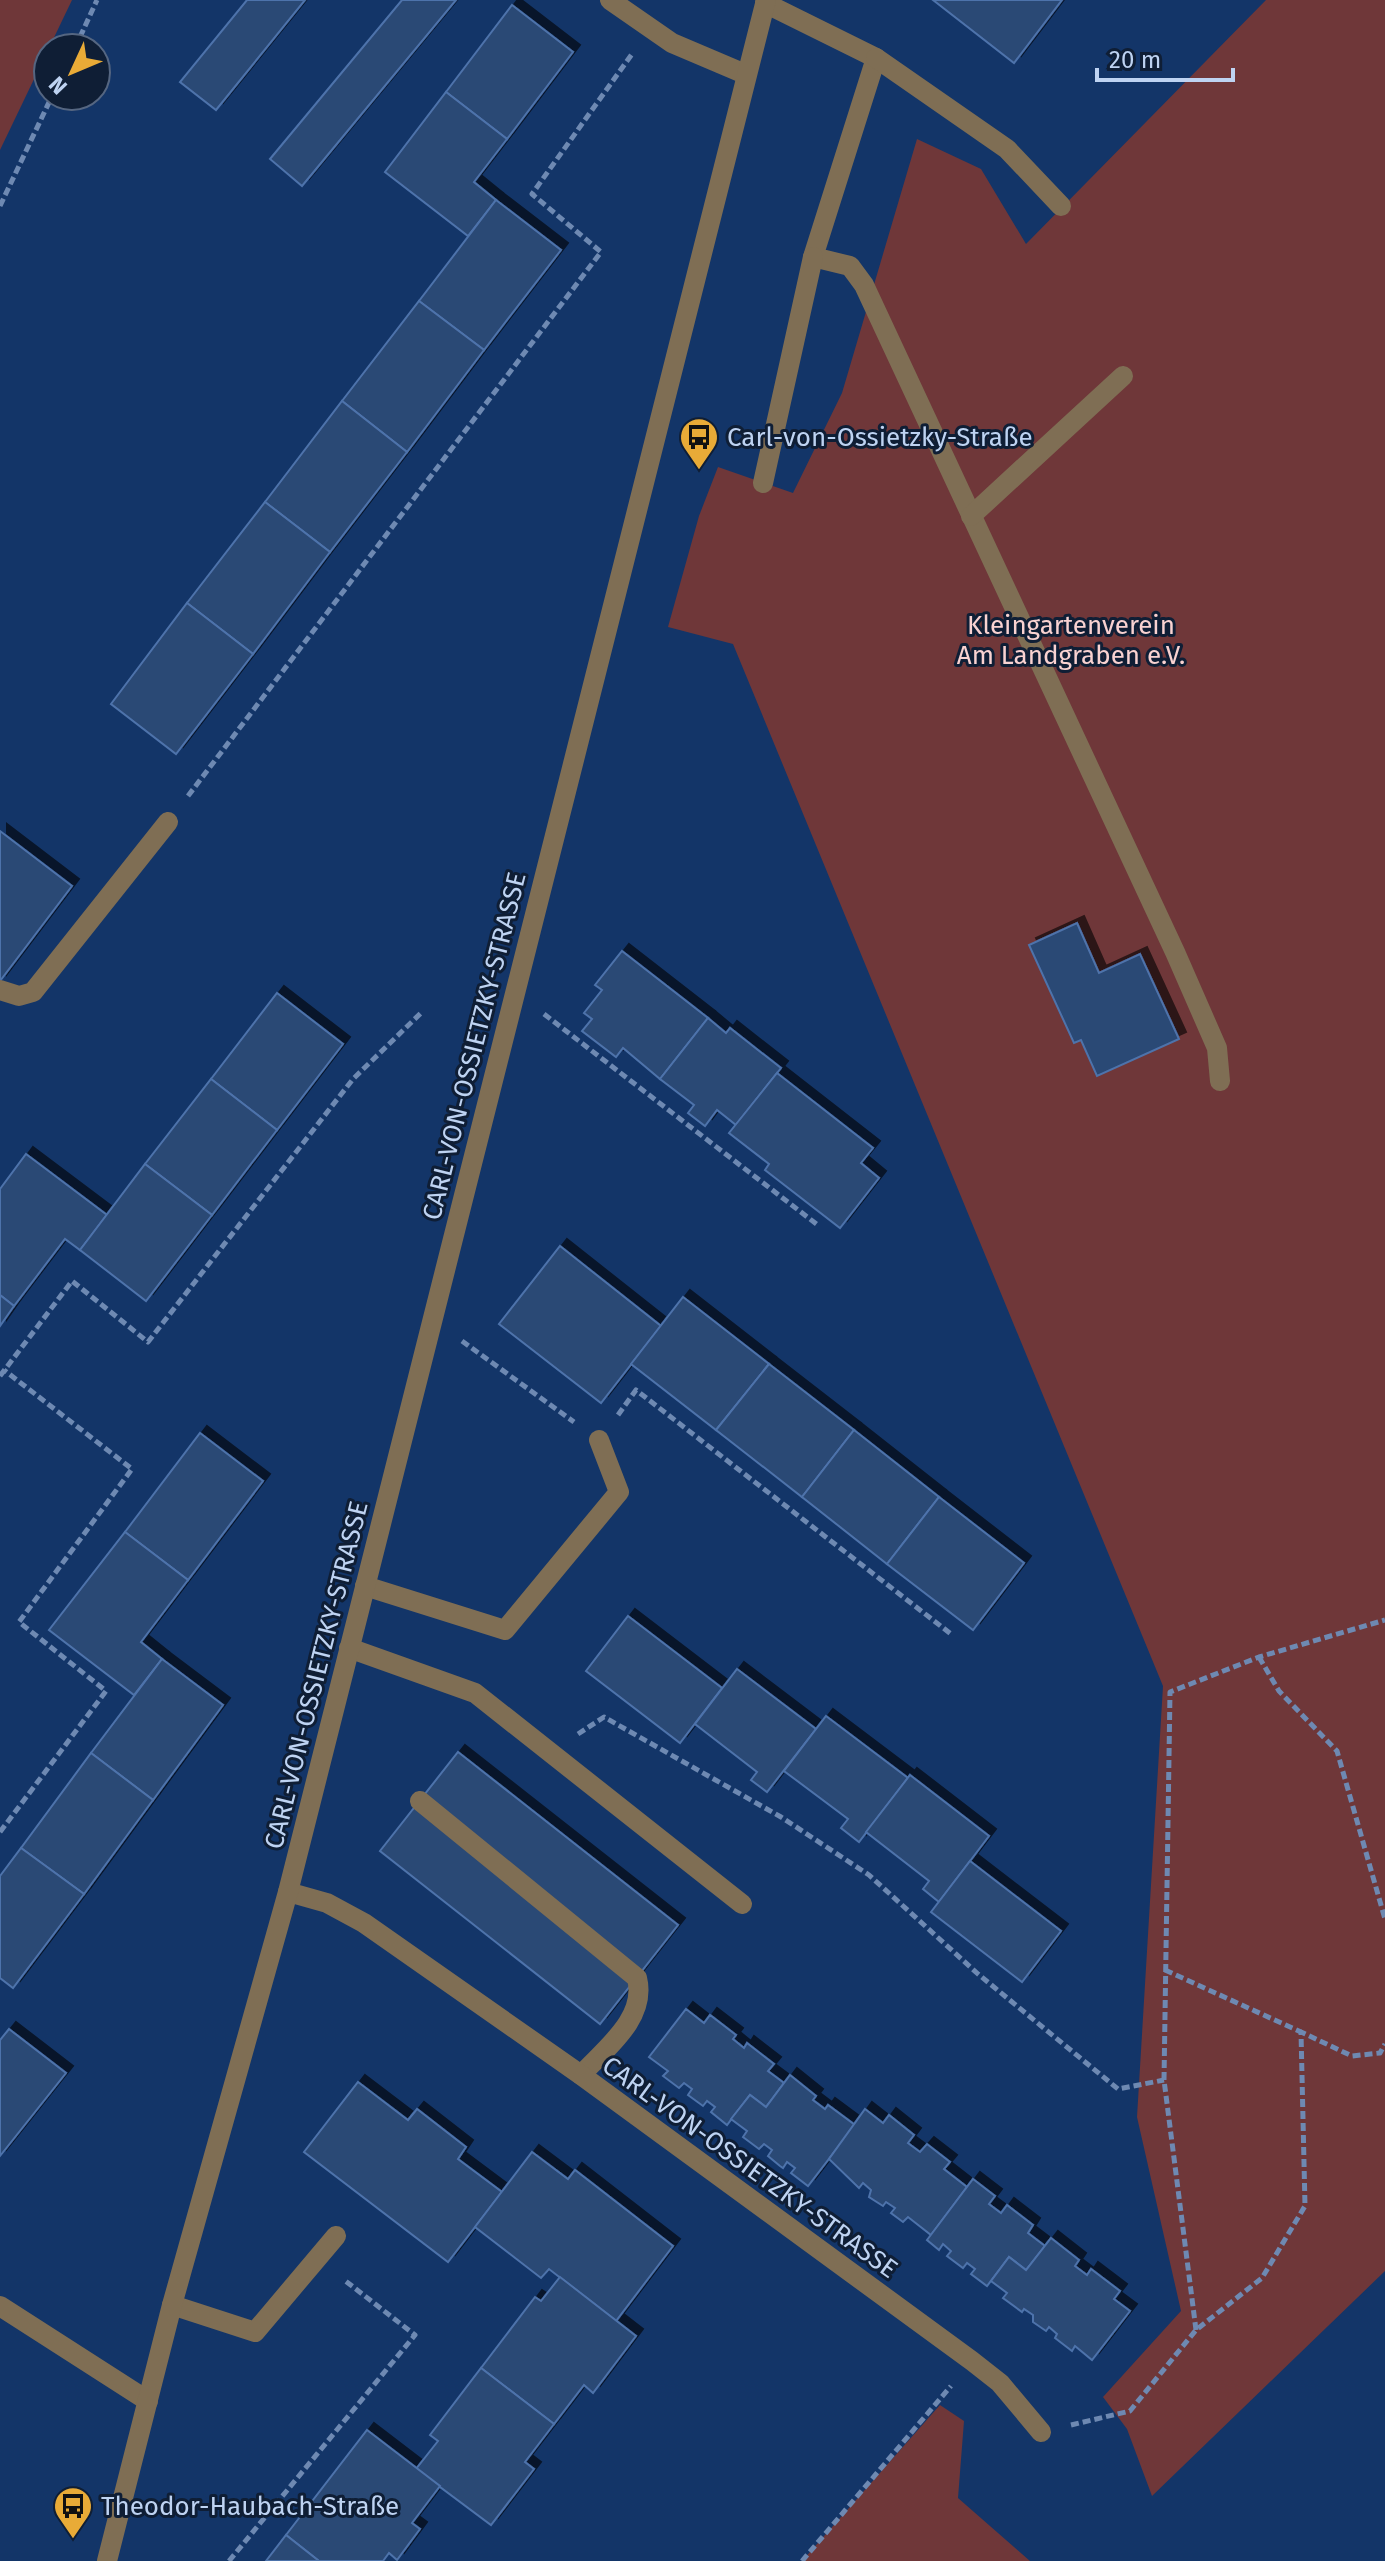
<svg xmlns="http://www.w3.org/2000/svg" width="1385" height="2561" font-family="'Fira Sans',sans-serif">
<defs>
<filter id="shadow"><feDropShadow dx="7" dy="-7" stdDeviation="0" flood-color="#0009"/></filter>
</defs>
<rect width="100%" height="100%" fill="#133568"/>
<g fill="#6f3739">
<polygon points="0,0 72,0 0,150"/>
<polygon points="1266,0 1385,0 1385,2271 1152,2496 1127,2429 1103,2397 1181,2311 1137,2117 1163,1686 733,644 668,627 699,516 718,467 793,493 842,393 917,139 981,169 1026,244"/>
<polygon points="940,2405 964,2421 958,2498 1030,2561 802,2561"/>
</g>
<g fill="#2b4874" stroke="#4e73ab" stroke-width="2" filter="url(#shadow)">
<polygon points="247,0 305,0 216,110 180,82"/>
<polygon points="402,0 456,0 302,186 270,159"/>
<polygon points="933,0 1062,0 1014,63"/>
<polygon points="512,5 573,52 507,139 446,92"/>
<polygon points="446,92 507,139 474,182 496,200 468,236 385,172"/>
<polygon points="496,200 561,250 484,350 419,301"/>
<polygon points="419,301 484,350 407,452 342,401"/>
<polygon points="342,401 407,452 330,552 265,502"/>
<polygon points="265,502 330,552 253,654 187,603"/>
<polygon points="187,603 253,654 176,754 111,704"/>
<polygon points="0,831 72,886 0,981"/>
<polygon points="1077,923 1099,973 1140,954 1179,1039 1097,1076 1081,1040 1074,1043 1029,945"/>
<polygon points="622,951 708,1018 660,1079 623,1048 616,1057 582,1031 592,1019 584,1013 602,990 595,985"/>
<polygon points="277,993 343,1044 277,1130 211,1079"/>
<polygon points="708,1018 726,1033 730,1028 781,1068 736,1125 717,1110 705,1126 688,1113 694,1105 660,1079"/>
<polygon points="777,1073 873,1148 861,1163 879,1178 840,1228 765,1170 769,1164 729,1133"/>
<polygon points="211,1079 277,1130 212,1215 145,1164"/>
<polygon points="26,1154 107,1215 80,1250 65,1239 14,1306 0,1295 0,1189"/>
<polygon points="145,1164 212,1215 146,1301 80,1250"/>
<polygon points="560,1246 661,1326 601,1403 499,1324"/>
<polygon points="0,1295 14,1306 0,1326"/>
<polygon points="683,1297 769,1364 716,1430 631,1364"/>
<polygon points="769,1364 854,1430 802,1497 716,1430"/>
<polygon points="854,1430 939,1497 887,1564 802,1497"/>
<polygon points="200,1433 263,1481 188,1580 125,1532"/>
<polygon points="939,1497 1024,1563 973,1630 887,1564"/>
<polygon points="125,1532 188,1580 141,1642 162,1659 134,1695 49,1630"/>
<polygon points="628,1616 722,1688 680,1743 586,1671"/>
<polygon points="162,1659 223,1705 153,1800 91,1753"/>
<polygon points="737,1669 816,1729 767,1792 751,1780 757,1772 695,1724"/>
<polygon points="826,1716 908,1778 859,1842 841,1828 848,1819 784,1771"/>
<polygon points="458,1752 678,1925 600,2024 380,1851"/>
<polygon points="91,1753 153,1800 84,1894 21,1848"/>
<polygon points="910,1775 989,1836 939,1902 923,1889 929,1881 866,1832"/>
<polygon points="21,1848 84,1894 13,1988 0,1978 0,1876"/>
<polygon points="970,1861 1061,1931 1022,1982 931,1912"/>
<polygon points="686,2009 704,2023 710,2015 736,2035 733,2039 744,2048 747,2043 774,2064 768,2071 784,2083 766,2107 750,2095 727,2125 711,2112 715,2107 707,2101 703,2106 688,2095 692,2089 684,2083 679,2088 663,2076 668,2071 649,2057"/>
<polygon points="9,2029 66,2073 0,2156 0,2040"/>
<polygon points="790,2075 816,2096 813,2100 825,2109 828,2105 855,2125 808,2186 791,2173 795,2168 787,2162 783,2168 780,2166 768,2156 772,2150 764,2144 759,2149 743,2137 747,2131 731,2119 750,2095 766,2107"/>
<polygon points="358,2082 408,2120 417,2109 466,2147 458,2159 502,2192 448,2262 304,2152"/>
<polygon points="865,2109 883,2123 889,2115 914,2135 908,2143 920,2152 927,2144 950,2162 944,2169 967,2187 931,2235 908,2217 903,2222 891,2213 895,2208 886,2202 883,2206 869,2197 871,2190 863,2183 859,2188 829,2159"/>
<polygon points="532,2152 568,2179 575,2170 673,2246 616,2321 549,2269 541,2278 475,2227"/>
<polygon points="973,2179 995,2196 989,2204 1001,2213 1007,2205 1033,2225 1028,2233 1045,2246 1026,2270 1009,2257 987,2286 971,2274 975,2269 967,2263 963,2268 947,2256 951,2251 943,2244 939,2250 927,2240"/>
<polygon points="1051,2238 1079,2260 1075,2266 1087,2275 1091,2269 1120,2291 1114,2299 1130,2311 1092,2360 1075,2346 1072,2351 1055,2338 1057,2334 1049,2327 1046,2331 1033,2322 1033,2315 1024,2309 1022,2312 1003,2298 1007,2293 991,2281 1009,2257 1026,2270"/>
<polygon points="560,2277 636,2336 593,2393 584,2385 554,2424 481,2368 535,2297 541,2301"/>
<polygon points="481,2368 554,2424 525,2462 534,2469 491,2525 416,2469 438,2441 430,2435"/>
<polygon points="367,2430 440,2486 412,2523 420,2529 397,2560 389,2553 383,2561 319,2561 286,2535"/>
<polygon points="286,2535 319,2561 266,2561"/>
</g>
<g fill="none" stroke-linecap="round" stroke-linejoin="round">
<g stroke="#6e89b2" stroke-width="5" stroke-dasharray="8 4" stroke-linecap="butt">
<polyline points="75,48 97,0"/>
<polyline points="0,206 52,96"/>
<polyline points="188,796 601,252 532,194 632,54"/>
<polyline points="544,1014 819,1226"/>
<polyline points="462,1341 574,1422"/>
<polyline points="0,1376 72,1281 148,1342 353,1079 422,1012"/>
<polyline points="618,1415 636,1390 951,1634"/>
<polyline points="1259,1657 1279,1691 1337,1751 1385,1919"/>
<polyline points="578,1734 604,1717 781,1817 869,1875 978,1974 1118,2089 1164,2080"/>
<polyline points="0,1832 106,1691 19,1622 132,1469 4,1370"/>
<polyline points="1165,1970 1301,2032"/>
<polyline points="1196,2330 1164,2080 1170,1692 1259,1657 1385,1620"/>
<polyline points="1071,2425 1130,2411 1196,2330 1262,2278 1305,2206 1301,2032 1352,2056 1380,2053 1385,2044"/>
<polyline points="229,2561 415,2335 343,2279"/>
<polyline points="802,2561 951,2386"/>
</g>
<g stroke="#7f6e54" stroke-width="20">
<polyline points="610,0 672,43 745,74"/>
<polyline points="765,3 876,58 813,257 850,266 864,285 1175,952 1217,1048 1220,1081"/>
<polyline points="876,58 1007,149 1061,206"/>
<polyline points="763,483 813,257"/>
<polyline points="971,516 1123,376"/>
<polyline points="0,990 19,996 33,992 168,822"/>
<polyline points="365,1586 505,1630 619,1492 599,1440"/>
<polyline points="349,1648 475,1693 742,1904"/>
<path d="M420,1801L637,1978C647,2018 606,2048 581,2075"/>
<polyline points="288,1892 327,1903 364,1923 581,2075 972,2361 1000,2383 1041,2432"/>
<polyline points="172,2305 255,2332 336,2236"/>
<polyline points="0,2306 148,2401"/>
<polyline points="107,2561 172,2305 288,1892 766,0"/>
</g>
</g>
<defs>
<g id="bus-pin" transform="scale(2)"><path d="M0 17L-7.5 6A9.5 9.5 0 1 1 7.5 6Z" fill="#e9ab37" stroke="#0f1e35"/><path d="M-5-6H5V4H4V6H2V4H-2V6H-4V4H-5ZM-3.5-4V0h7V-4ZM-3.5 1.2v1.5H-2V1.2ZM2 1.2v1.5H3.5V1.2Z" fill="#111"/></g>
</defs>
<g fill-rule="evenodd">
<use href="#bus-pin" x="699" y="437"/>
<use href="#bus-pin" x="73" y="2506"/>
</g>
<g text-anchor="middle" stroke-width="6" stroke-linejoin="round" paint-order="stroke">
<g font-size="26" fill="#bed3f2" stroke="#0f1e35" text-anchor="start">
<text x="727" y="446">Carl-von-Ossietzky-Straße</text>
<text x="101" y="2515">Theodor-Haubach-Straße</text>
</g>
<g font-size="26" fill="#f9d2d1" stroke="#0f1e35">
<text x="1071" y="634">Kleingartenverein<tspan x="1071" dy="30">Am Landgraben e.V.</tspan></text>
</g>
<g font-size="26" fill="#bed3f2" stroke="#0f1e35">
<text transform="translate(474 1046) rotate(-76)" y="9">CARL-VON-OSSIETZKY-STRASSE</text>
<text transform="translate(316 1675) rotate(-76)" y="9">CARL-VON-OSSIETZKY-STRASSE</text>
<text transform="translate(750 2167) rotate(36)" y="9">CARL-VON-OSSIETZKY-STRASSE</text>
</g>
</g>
<g transform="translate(72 72) rotate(226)"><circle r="38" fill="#0f1e35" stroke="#556681" stroke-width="2"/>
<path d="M0-6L14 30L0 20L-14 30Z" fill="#e9ab37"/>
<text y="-12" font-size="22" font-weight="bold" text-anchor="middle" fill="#bed3f2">N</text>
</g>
<path d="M1097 68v12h136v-12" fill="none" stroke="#bed3f2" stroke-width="4"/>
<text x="1109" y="68" font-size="24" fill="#bed3f2" stroke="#0f1e35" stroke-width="6" paint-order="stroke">20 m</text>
</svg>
